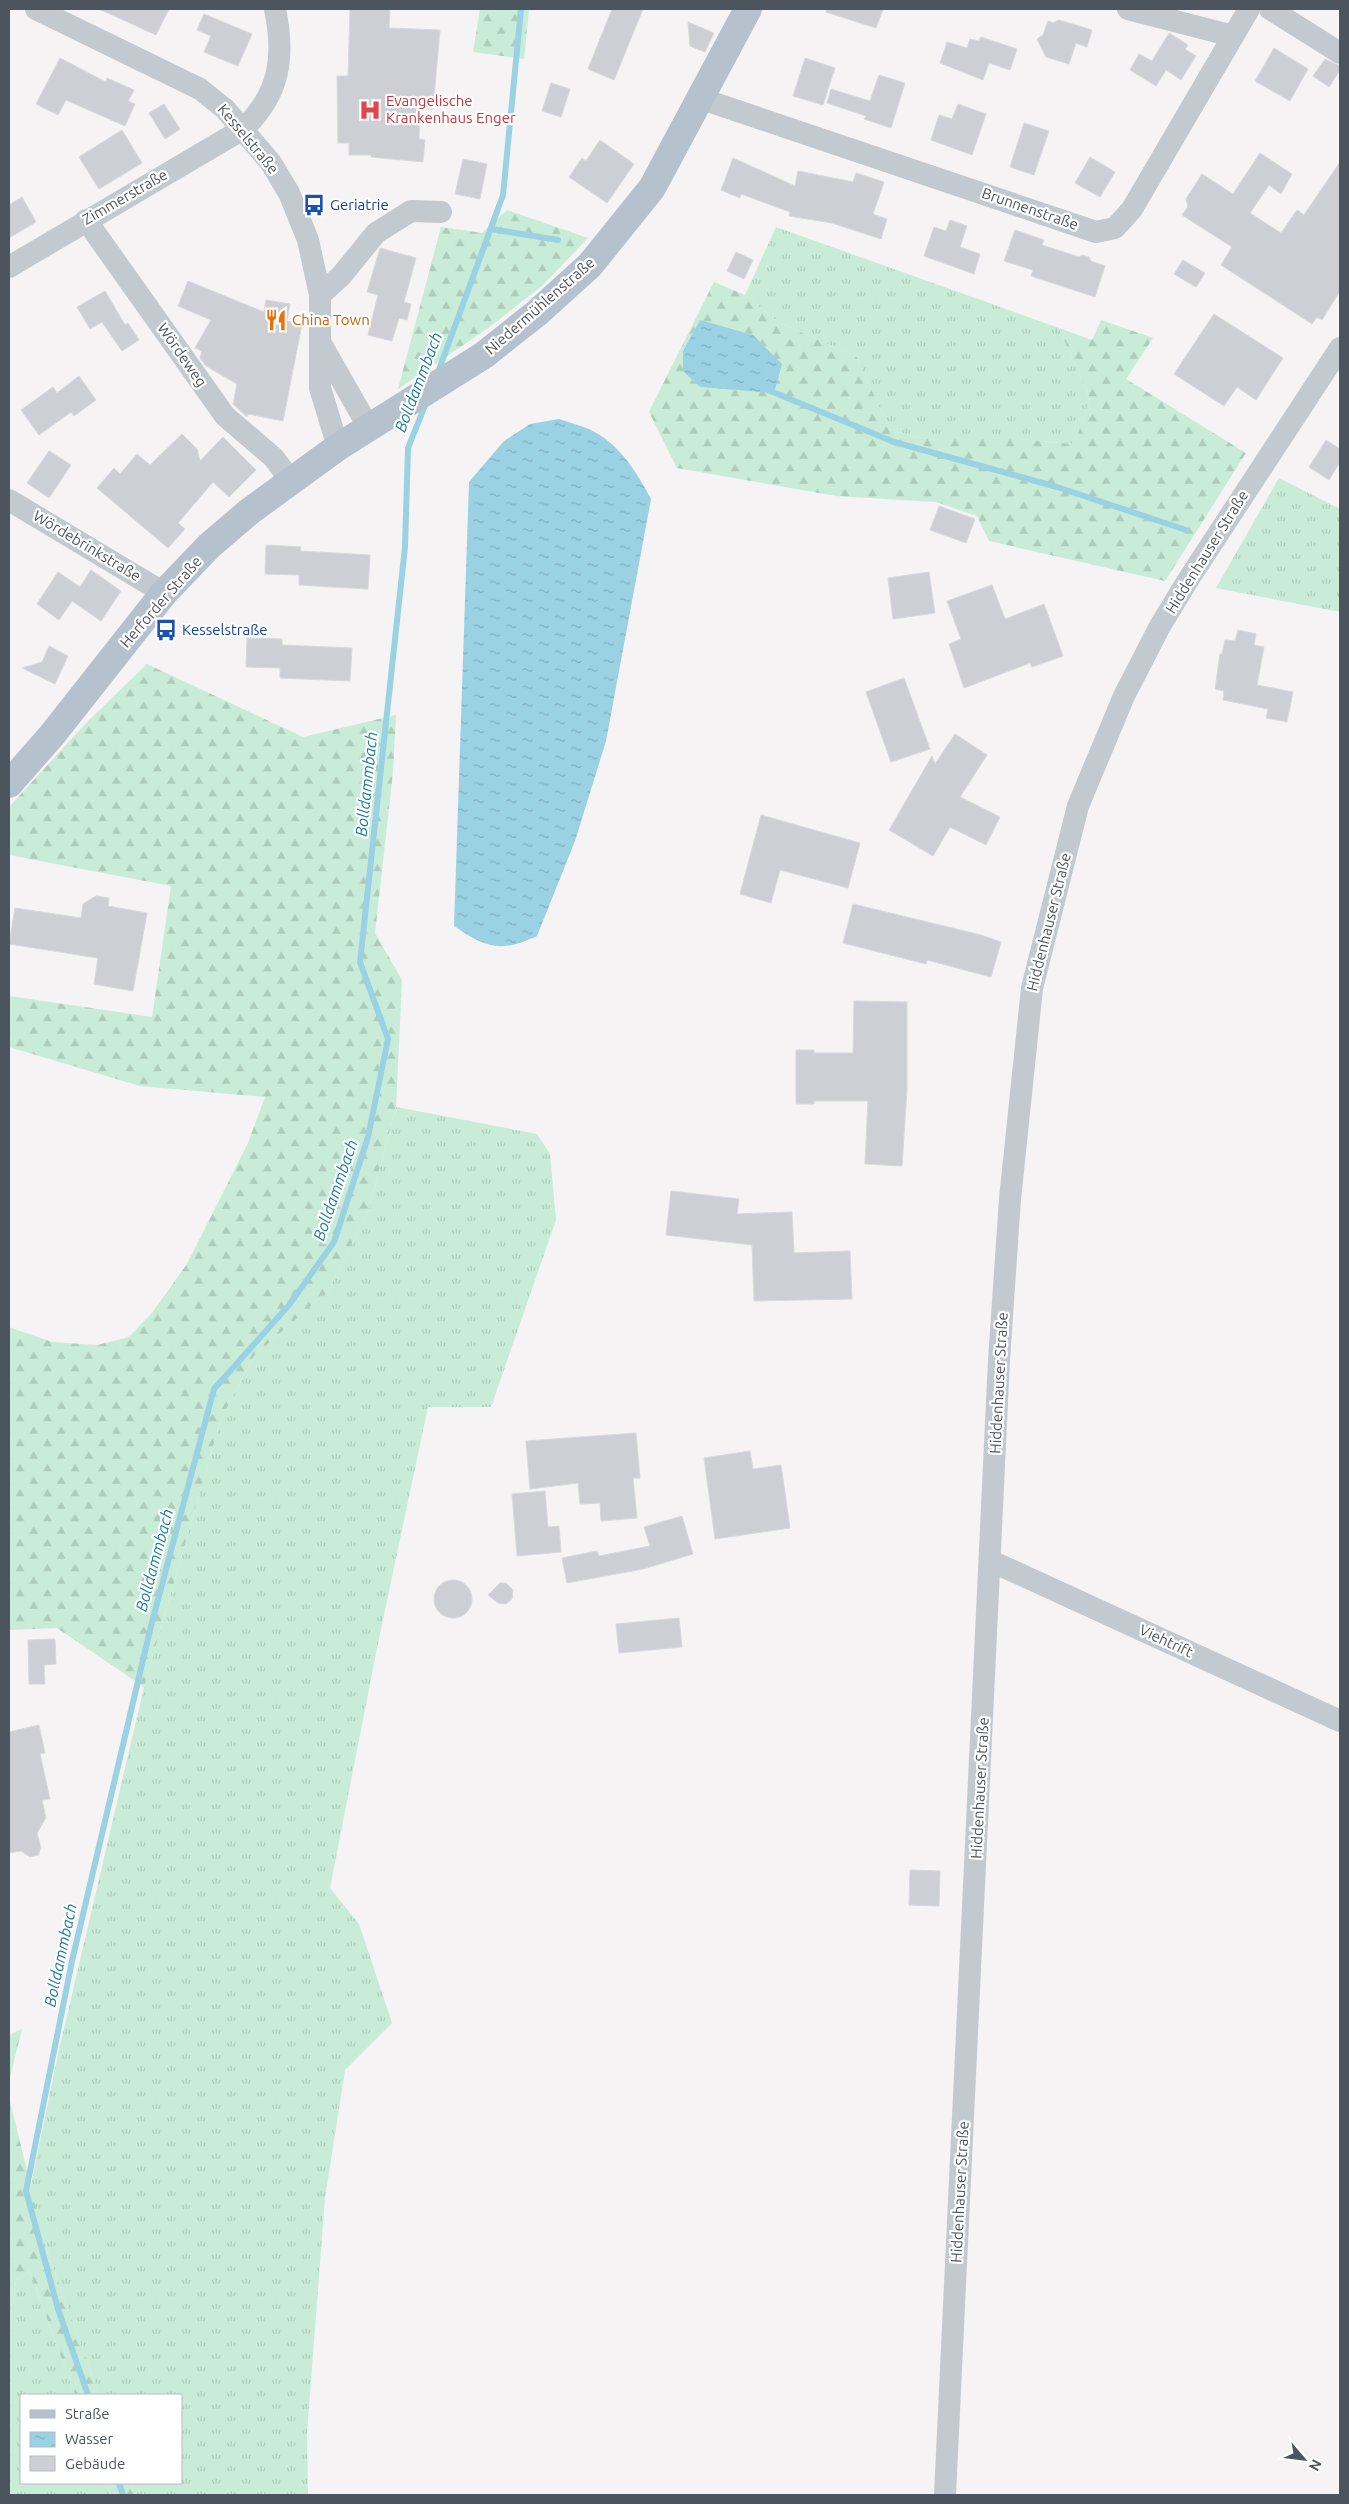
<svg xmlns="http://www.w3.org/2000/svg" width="1349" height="2504" font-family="Ubuntu,sans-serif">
<defs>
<pattern id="grass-tufts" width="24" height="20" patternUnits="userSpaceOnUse" patternTransform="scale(1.25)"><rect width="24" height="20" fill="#c8ecd7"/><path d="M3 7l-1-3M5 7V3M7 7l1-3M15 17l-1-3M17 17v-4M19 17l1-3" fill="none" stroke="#adccbb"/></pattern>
<pattern id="forest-firs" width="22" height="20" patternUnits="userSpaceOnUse" patternTransform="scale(1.25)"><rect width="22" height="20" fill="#c8ecd7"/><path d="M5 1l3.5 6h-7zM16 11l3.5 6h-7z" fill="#adccbb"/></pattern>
<pattern id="water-ripples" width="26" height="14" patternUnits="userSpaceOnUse" patternTransform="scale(1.25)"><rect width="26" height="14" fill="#9ad2e4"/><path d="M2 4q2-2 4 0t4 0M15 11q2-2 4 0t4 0" fill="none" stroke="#80adbc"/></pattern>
</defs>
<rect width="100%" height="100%" fill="#f5f3f3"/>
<g fill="url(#grass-tufts)">
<polygon points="776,227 1059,328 1090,400 1074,444 1017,439 923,439 889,429 857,357 778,322 745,295"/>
<polygon points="1279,478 1340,509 1340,612 1216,588"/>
<polygon points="396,1107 537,1134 550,1154 556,1220 491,1407 428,1407 377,1648 330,1888 359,1924 392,2023 345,2070 325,2198 307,2433 308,2495 136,2495 131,2483 181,2483 181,2395 99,2395 45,2244 30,2189 59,2050 144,1687 221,1419 254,1356 328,1291 369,1209"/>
<polygon points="30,2272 75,2395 21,2395 21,2483 106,2483 110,2495 9,2495 9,2330 16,2280"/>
</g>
<g fill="url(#forest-firs)" fill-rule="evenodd">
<polygon points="480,9 529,9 524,59 473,52"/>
<polygon points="507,210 588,238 543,285 487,329 398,389 441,227 482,233"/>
<path d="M714,282L745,295L778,322L857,357L889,429L923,439H1017L1074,444L1090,400L1059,328L1092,340L1101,320L1153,338L1126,379L1246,453L1165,581L989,541L977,516L936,502L836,496L677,468L649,412ZM700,320L683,371V351Z"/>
<polygon points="147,664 303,737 396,715 393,772 375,933 402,980 396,1107 369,1209 328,1291 254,1356 221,1419 144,1687 57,1628 9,1630 9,1327 52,1342 97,1345 129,1337 152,1313 187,1264 248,1143 265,1097 140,1086 9,1047 9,996 152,1017 171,886 9,855 9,807 85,724"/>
<polygon points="22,2029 9,2081 9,2035"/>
<polygon points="9,2097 45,2244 99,2395 75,2395 30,2272 16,2280 9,2330"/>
<polygon points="106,2483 131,2483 136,2495 110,2495"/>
</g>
<g fill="url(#water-ripples)">
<polygon points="700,320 753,335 782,364 774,393 700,387 683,371 683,351"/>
<path d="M559,419C568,422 579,425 589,429C618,442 637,472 651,499L606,741L575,841L537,936C501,953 486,948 454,926L469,482L504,441L530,424Z"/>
</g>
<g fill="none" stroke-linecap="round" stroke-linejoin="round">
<g stroke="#9ad2e4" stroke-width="6">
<polyline points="491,229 558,240"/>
<polyline points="437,375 503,195 521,9"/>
<polyline points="768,390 894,442 1057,487 1186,530"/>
<polyline points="88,2395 58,2309 26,2191 72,1961 151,1626 214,1389 289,1305 334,1242 368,1137 388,1039 360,962 405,547 408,448 426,403"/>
<polyline points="119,2483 123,2495"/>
</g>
</g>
<g fill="#cdcfd4" stroke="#d8d9dd">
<polygon points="99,9 169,9 156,35"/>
<polygon points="350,9 390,9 389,28 440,30 433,109 420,108 419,139 425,140 423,162 371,157 371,155 349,155 349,143 338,143 337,76 348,76"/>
<polygon points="612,9 643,9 614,80 588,69"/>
<polygon points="827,9 883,9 876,28 826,12"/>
<polygon points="204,14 252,34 238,66 204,52 211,36 197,30"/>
<polygon points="1059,20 1092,30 1087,47 1076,43 1069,64 1046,57 1037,39 1043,35 1048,21 1053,23"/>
<polygon points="688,22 714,33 705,52 690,46"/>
<polygon points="1169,33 1188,45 1185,49 1196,56 1181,80 1166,70 1156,86 1130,70 1139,54 1152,61"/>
<polygon points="981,37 1017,49 1010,70 989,63 983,80 940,63 947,42 967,48 970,39 979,41"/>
<polygon points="1274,48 1308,69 1290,101 1255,81"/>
<polygon points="60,58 106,82 107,78 134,90 128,101 135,104 125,126 66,100 58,115 36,104"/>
<polygon points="805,58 835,68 823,105 793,96"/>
<polygon points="1325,59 1340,66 1340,70 1329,87 1313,76"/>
<polygon points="879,75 905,83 891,128 864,119 866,116 827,103 831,89 870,101"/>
<polygon points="551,83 570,89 561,117 542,111"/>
<polygon points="164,104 180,129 165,139 149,113"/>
<polygon points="958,104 986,114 972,155 931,140 939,115 952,119"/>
<polygon points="1024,123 1049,131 1034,175 1010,167"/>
<polygon points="122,130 142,163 99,189 79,157"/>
<polygon points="600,140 634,164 607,203 569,177 582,158 586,161"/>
<polygon points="1260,153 1292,174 1281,194 1269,185 1250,213 1281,233 1297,210 1304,215 1340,162 1340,291 1322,320 1317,317 1312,324 1221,265 1232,247 1182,215 1188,207 1186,199 1202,174 1233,194"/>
<polygon points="1090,157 1115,172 1100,197 1075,183"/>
<polygon points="733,158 795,186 798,171 853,182 856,173 884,182 873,214 887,219 881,239 832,223 789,216 790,212 741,194 740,198 721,190"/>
<polygon points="463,159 487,164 480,199 455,194"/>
<polygon points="22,197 36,222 9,238 9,205"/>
<polygon points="950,220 967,226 960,247 980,254 974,274 924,256 934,227 946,231"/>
<polygon points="1015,230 1044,240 1042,245 1079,257 1082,255 1089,257 1091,261 1105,266 1095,297 1031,276 1033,270 1004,261"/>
<polygon points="380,248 416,258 404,302 411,304 407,320 399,318 392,341 368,335 378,295 367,292"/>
<polygon points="736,252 753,260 744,279 727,271"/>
<polygon points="1183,260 1205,273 1196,287 1174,274"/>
<polygon points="188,281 264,312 266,300 290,304 287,321 302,324 283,421 248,414 247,417 233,404 237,384 206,366 200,358 202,351 195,348 211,320 178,306"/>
<polygon points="105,291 125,325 128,323 139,340 122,351 102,322 90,329 77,307"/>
<polygon points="1214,314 1283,358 1256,400 1237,387 1224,406 1174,374"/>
<polygon points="79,376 96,400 74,416 71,412 39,435 21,410 53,387 57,393"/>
<polygon points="182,434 197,449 200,461 223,437 256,470 229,497 213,482 178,523 185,529 168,548 97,488 114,468 120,474 137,454 150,465"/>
<polygon points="1326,440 1340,449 1340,462 1329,480 1309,467"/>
<polygon points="49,451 71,465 49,498 27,483"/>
<polygon points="939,506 975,519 966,543 930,530"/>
<polygon points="266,545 301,547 300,551 370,555 368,589 299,585 299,575 265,574"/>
<polygon points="91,570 121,591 101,621 72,601 59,620 37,604 58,572 80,587"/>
<polygon points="929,572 935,613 893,619 888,578"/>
<polygon points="992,585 1005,619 1044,604 1063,656 1032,667 1030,663 964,688 949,644 961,639 947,601"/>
<polygon points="1238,630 1256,634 1254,645 1264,647 1257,685 1293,692 1287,722 1266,718 1268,709 1223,700 1224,691 1215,689 1220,654 1222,654 1225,640 1235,641"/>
<polygon points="247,638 282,639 282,645 352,648 350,681 280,678 280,668 246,667"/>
<polygon points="49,646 68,656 55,684 22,668 42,662"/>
<polygon points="904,678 930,749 891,762 866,692"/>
<polygon points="955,734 987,755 960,797 1000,817 986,845 950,827 933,856 889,830 932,756 935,764"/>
<polygon points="761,815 860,843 848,888 780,870 771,903 740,894"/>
<polygon points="96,896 109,898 108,906 147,913 133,991 94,984 98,958 9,944 15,908 81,918 83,904"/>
<polygon points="853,904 981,935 1001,942 991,977 927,960 926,964 843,943"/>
<polygon points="854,1001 907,1002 907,1089 902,1166 865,1164 868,1101 814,1101 814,1104 796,1104 796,1050 814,1050 814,1053 853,1053"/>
<polygon points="671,1191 739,1199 737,1214 792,1212 794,1253 850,1251 852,1299 754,1301 752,1245 666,1235"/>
<polygon points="636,1433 640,1478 633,1478 637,1518 601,1521 600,1503 580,1504 578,1483 530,1489 526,1441"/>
<polygon points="750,1451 753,1469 781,1465 790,1528 715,1539 704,1458"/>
<polygon points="545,1491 548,1527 559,1526 561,1552 517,1556 512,1494"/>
<polygon points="682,1516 693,1554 643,1569 567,1583 562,1558 597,1551 599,1556 650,1546 644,1527"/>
<circle cx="453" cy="1599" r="19"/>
<polygon points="500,1583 506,1583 513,1590 512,1599 506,1604 498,1603 488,1595"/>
<polygon points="679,1618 682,1647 619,1653 616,1624"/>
<polygon points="55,1639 56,1664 44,1665 45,1684 29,1684 28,1640"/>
<polygon points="39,1725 45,1753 40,1754 50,1799 42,1800 46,1818 37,1833 41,1848 38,1855 30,1857 21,1851 9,1853 9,1732"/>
<polygon points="910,1870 940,1871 939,1906 909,1905"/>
</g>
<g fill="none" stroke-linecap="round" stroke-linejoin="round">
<g stroke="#c2c9cf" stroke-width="22">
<polyline points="36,9 200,89 225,109 271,163 289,193 308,240 320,295 320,388 338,447"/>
<polyline points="1128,9 1233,36"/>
<polyline points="1270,9 1340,53"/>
<polyline points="702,99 1096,232 1115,228 1132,209 1249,9"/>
<polyline points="86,220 225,416 274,458 290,480"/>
<path d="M9,267L243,129C280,94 285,57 275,9"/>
<polyline points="320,295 341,276 376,233 411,211 441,212"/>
<polyline points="320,342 369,428"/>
<polyline points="9,500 164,593"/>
<polyline points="991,1561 1340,1721"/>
<polyline points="945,2495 999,1360 1010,1199 1032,988 1078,806 1124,696 1160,626 1188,580 1340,348"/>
</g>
<polyline stroke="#b6c1ce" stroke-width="28" points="9,784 52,735 164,593 209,546 250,511 338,447 484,355 537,313 590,265 652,188 748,9"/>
</g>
<defs>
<g id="hospital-bare" transform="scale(1.725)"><path d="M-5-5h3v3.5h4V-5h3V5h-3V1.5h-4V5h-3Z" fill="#e0444e" stroke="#fff" stroke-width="2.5" paint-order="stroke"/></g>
<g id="bus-bare" transform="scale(1.725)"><path d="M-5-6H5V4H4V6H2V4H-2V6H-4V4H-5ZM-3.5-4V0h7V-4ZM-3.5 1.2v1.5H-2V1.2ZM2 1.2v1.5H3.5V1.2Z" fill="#1a4fb4" stroke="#fff" stroke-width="2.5" paint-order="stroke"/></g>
<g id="restaurant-bare" transform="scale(1.725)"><path d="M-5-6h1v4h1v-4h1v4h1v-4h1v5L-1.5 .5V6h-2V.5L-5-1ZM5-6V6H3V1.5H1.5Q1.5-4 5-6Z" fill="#e8710a" stroke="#fff" stroke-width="2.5" paint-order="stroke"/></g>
</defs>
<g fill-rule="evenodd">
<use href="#hospital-bare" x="370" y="110"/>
<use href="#bus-bare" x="314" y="205"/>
<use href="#restaurant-bare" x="276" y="320"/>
<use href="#bus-bare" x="166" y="630"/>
</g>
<g text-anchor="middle" stroke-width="4.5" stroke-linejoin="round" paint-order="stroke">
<g font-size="15" fill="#be3a42" stroke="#fff" text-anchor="start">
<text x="386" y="106">Evangelische<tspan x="386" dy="17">Krankenhaus Enger</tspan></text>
</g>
<g font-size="15" fill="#4c555e" stroke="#fff">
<text transform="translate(248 139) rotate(50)" y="5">Kesselstraße</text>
<text transform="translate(125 197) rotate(-30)" y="5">Zimmerstraße</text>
<text transform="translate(1030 209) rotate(19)" y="5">Brunnenstraße</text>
<text transform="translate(540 306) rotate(-41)" y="5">Niedermühlenstraße</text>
<text transform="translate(182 355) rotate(55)" y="5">Wördeweg</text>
<text transform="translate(87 546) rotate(31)" y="5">Wördebrinkstraße</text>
<text transform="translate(1207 552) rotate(-58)" y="5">Hiddenhauser Straße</text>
<text transform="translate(161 602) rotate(-49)" y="5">Herforder Straße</text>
<text transform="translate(1049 922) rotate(-76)" y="5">Hiddenhauser Straße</text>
<text transform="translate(999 1383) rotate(-87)" y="5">Hiddenhauser Straße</text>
<text transform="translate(1166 1641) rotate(25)" y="5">Viehtrift</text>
<text transform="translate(980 1788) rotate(-87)" y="5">Hiddenhauser Straße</text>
<text transform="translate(960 2192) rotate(-87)" y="5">Hiddenhauser Straße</text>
</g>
<g font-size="15" fill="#164399" stroke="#fff" text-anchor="start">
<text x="330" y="210">Geriatrie</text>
<text x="182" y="635">Kesselstraße</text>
</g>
<g font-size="15" fill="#c56008" stroke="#fff" text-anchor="start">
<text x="292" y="325">China Town</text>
</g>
<g font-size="16" font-style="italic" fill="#1c7b9a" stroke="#fff">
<text transform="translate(418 382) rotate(-69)" y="6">Bolldammbach</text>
<text transform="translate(366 784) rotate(-84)" y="6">Bolldammbach</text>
<text transform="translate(335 1190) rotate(-71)" y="6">Bolldammbach</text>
<text transform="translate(154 1560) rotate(-75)" y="6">Bolldammbach</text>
<text transform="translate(60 1955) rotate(-78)" y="6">Bolldammbach</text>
</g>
</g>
<rect width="1349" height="2504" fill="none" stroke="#4c555e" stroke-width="20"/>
<rect x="20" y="2394" width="162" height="90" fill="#ffffff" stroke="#b7bbbf"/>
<rect x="30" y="2410" width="25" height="8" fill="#b6c1ce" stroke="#b7bbbf"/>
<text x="65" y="2419" font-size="15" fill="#4c555e">Straße</text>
<rect x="30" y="2432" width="25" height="15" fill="url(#water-ripples)" stroke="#b7bbbf"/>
<text x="65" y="2444" font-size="15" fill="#4c555e">Wasser</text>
<rect x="30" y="2456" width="25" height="15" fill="#cdcfd4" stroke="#b7bbbf"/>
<text x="65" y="2469" font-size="15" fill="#4c555e">Gebäude</text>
<g transform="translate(1304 2459) rotate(118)" stroke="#ffffff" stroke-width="4" paint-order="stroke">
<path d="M0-4L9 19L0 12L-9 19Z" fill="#4c555e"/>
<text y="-8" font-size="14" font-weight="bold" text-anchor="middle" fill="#4c555e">N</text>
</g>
</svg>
